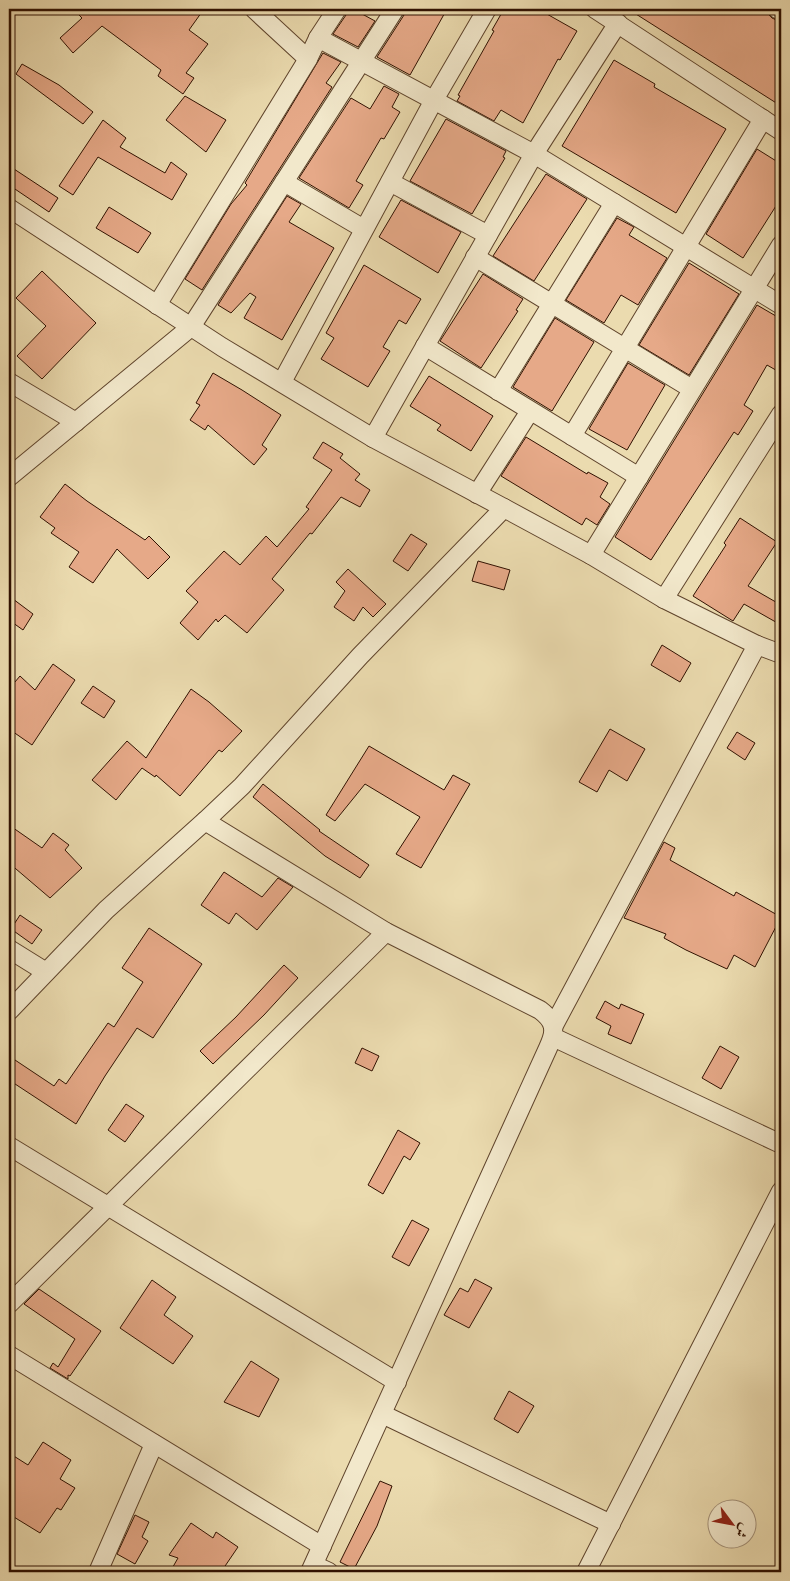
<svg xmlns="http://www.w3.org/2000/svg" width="790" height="1581" font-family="'Sorts Mill Goudy',Amiri,serif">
<rect width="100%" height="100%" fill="#ebdbaf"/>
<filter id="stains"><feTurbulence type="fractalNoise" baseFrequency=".004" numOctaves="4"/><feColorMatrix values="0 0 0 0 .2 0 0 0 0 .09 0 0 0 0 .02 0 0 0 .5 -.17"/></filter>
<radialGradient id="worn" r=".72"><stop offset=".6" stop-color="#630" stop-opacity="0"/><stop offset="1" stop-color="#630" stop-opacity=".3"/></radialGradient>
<g fill="#e6a988" stroke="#301101">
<polygon points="73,9 204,9 189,30 208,44 186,73 194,78 183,94 158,76 161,70 102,26 73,53 60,38 82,18"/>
<polygon points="348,9 353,9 375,21 358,47 333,34 346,15"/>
<polygon points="406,9 447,9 410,75 377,57 404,15"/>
<polygon points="504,9 538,9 577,31 560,60 558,59 523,123 501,110 494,121 457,101 460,96 458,95 494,31 492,30"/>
<polygon points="628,9 767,9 768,14 772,18 781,22 781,106"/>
<polygon points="323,53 341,62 326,83 332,87 202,290 185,279 231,204 247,185 245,183"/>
<polygon points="614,60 655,84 654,87 726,129 676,213 562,146"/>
<polygon points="22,64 59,85 93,112 83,124 16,74"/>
<polygon points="384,86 399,94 392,107 400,112 384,139 381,138 356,181 363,185 349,208 299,178 351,98 370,109"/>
<polygon points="185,96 226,120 206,152 166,120"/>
<polygon points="446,119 506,151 503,157 505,158 472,214 410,181"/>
<polygon points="103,120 126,138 120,147 165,173 171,162 187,174 172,200 98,157 73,195 59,186"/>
<polygon points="757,149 781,164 781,198 743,258 706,234"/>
<polygon points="14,169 58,198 49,212 9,185 9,178"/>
<polygon points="546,174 587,199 534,281 493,256"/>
<polygon points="287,196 301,204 289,222 334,248 282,340 244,318 256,297 250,293 231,313 218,305"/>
<polygon points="401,200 461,232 438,273 379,237"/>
<polygon points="109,207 151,233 138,253 96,228"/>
<polygon points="617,218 634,227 629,235 667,258 638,305 621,295 604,323 566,300"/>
<polygon points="689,263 739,294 689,375 639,345"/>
<polygon points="364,265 421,299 406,324 399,320 383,347 390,351 368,387 321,359 334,338 326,333"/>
<polygon points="42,271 96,323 42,379 17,356 46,326 16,298"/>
<polygon points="483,274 523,299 516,310 518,311 481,368 440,341"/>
<polygon points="757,305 781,319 781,373 767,365 744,405 753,411 738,435 734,432 651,560 615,537"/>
<polygon points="555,318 594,342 552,411 513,387"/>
<polygon points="628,363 665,385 627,450 589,429"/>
<polygon points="213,373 242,390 281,415 262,445 267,449 254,465 208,425 205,430 190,420 200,405 196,403"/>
<polygon points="429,376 493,416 471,451 437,430 441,425 410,406"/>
<polygon points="526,437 587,474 588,472 608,483 600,497 610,504 597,525 586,518 582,525 501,476"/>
<polygon points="323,442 343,454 340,458 360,474 355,480 370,490 360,507 341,497 312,534 310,533 272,579 284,590 247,633 225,615 218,622 216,619 198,640 180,623 198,602 186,591 224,551 240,565 266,536 277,547 309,509 306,507 332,470 313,458"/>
<polygon points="65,484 87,501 145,540 149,536 170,557 148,579 117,549 93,583 69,567 79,552 51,533 55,528 40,517"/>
<polygon points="740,518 777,542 748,586 781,605 781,625 744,604 733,621 693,596 726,545 724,543"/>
<polygon points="411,534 427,544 408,571 393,561"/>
<polygon points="478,561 510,570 504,590 472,581"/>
<polygon points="348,569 386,604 373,617 363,607 354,621 334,607 345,591 336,582"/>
<polygon points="9,596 33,614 23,630 9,620"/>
<polygon points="662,645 691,663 680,682 651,665"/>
<polygon points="53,664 75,680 32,745 9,729 9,689 20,676 35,690"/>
<polygon points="93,686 115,701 104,718 81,703"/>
<polygon points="191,689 209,702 242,731 222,752 219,750 180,796 156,775 155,777 142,768 116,800 92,780 127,741 146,758"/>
<polygon points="610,729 645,749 627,781 609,770 597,792 579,782"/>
<polygon points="737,732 755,743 745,760 727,748"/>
<polygon points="369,746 444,790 453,775 470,784 421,868 396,854 420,817 365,784 335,821 326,815"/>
<polygon points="263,784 320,830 319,831 369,865 360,878 325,856 253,797"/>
<polygon points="9,825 42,848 53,833 69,845 65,850 82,868 50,898 9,863"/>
<polygon points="664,842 675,848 670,860 734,896 736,892 781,917 755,967 734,955 727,969 686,950 664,938 666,934 624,918"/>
<polygon points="224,872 262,897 278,878 293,887 257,930 236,913 229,924 201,905"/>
<polygon points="20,915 42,930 32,944 11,929"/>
<polygon points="149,928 202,964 153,1038 137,1028 105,1076 76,1124 9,1080 9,1056 54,1086 59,1079 66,1084 108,1023 114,1027 143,982 122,968"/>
<polygon points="284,965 298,978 264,1015 213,1064 200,1051 236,1017"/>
<polygon points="605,1001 619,1009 621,1004 644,1014 631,1044 608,1034 611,1026 596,1018"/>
<polygon points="720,1046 739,1057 721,1089 702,1078"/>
<polygon points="362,1048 379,1056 372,1071 355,1063"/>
<polygon points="126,1104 144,1116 125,1142 108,1130"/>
<polygon points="398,1130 420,1143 410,1160 404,1156 383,1194 368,1185"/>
<polygon points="412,1220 429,1229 409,1266 392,1257"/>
<polygon points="475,1279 492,1288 469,1328 444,1315 460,1288 468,1292"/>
<polygon points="152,1280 176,1297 164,1315 193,1336 173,1364 120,1328"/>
<polygon points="39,1289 101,1331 70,1376 68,1375 68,1379 50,1368 53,1363 58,1367 75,1339 24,1304"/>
<polygon points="251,1361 279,1379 259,1417 224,1402"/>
<polygon points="509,1391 534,1406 518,1433 494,1419"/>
<polygon points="43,1442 71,1460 60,1479 75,1488 61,1510 57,1508 40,1533 9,1514 9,1453 28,1465"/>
<polygon points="380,1481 392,1486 377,1526 354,1569 340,1562"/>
<polygon points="135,1515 149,1522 142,1537 148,1541 135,1564 117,1554"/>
<polygon points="191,1523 213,1538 216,1532 238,1547 221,1572 170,1572 178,1558 169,1555"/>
</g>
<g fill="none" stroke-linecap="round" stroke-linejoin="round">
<g stroke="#5f442c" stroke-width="20">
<g id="street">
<polyline points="254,9 308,59"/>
<polyline points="595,9 781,131"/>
<polyline points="777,9 781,11"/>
<polyline points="318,38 534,154 781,305"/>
<polyline points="284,182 364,229"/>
<polyline points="390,182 488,235"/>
<polyline points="9,208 222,347 373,438 504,508 360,656 242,786 205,821 106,910 9,1011"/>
<polyline points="475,257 692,389"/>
<polyline points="157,305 308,59 318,38 337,9"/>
<polyline points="425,346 639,477"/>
<polyline points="9,382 76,422"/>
<polyline points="282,382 434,100 487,9"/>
<polyline points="498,391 614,203"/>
<polyline points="781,414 664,599 757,645 781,654"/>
<polyline points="572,436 763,119"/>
<polyline points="373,438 534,154 618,23"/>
<polyline points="9,477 191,327 395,9"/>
<polyline points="477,494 530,411"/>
<polyline points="504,508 591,555 664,599"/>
<polyline points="591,555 781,245"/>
<path d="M205,821L386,932L540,1010C556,1022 556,1031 548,1048L310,1572"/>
<polyline points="9,949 46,972"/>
<polyline points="553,1027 757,645"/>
<polyline points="553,1037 781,1144"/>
<polyline points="9,1146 397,1382"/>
<polyline points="9,1304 386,932"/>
<polyline points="9,1355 322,1546"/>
<polyline points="382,1414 611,1524"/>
<polyline points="314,1565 329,1572"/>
<polyline points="98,1572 154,1444"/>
<polyline points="586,1572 781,1191"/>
</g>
</g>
<use href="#street" stroke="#f2e8cb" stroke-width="18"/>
</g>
<rect width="790" height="1581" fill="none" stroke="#ebdbaf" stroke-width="30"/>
<rect x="10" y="10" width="770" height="1561" fill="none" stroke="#301101" stroke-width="2.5"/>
<rect x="15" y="15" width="760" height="1551" fill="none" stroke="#301101"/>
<g transform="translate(732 1524) rotate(122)"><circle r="24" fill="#f2e8cb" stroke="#a4927a"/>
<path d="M0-4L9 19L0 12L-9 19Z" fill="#8f2418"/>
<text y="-8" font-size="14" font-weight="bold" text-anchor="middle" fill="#301101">ش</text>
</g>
<rect width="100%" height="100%" filter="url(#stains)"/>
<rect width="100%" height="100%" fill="url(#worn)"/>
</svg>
